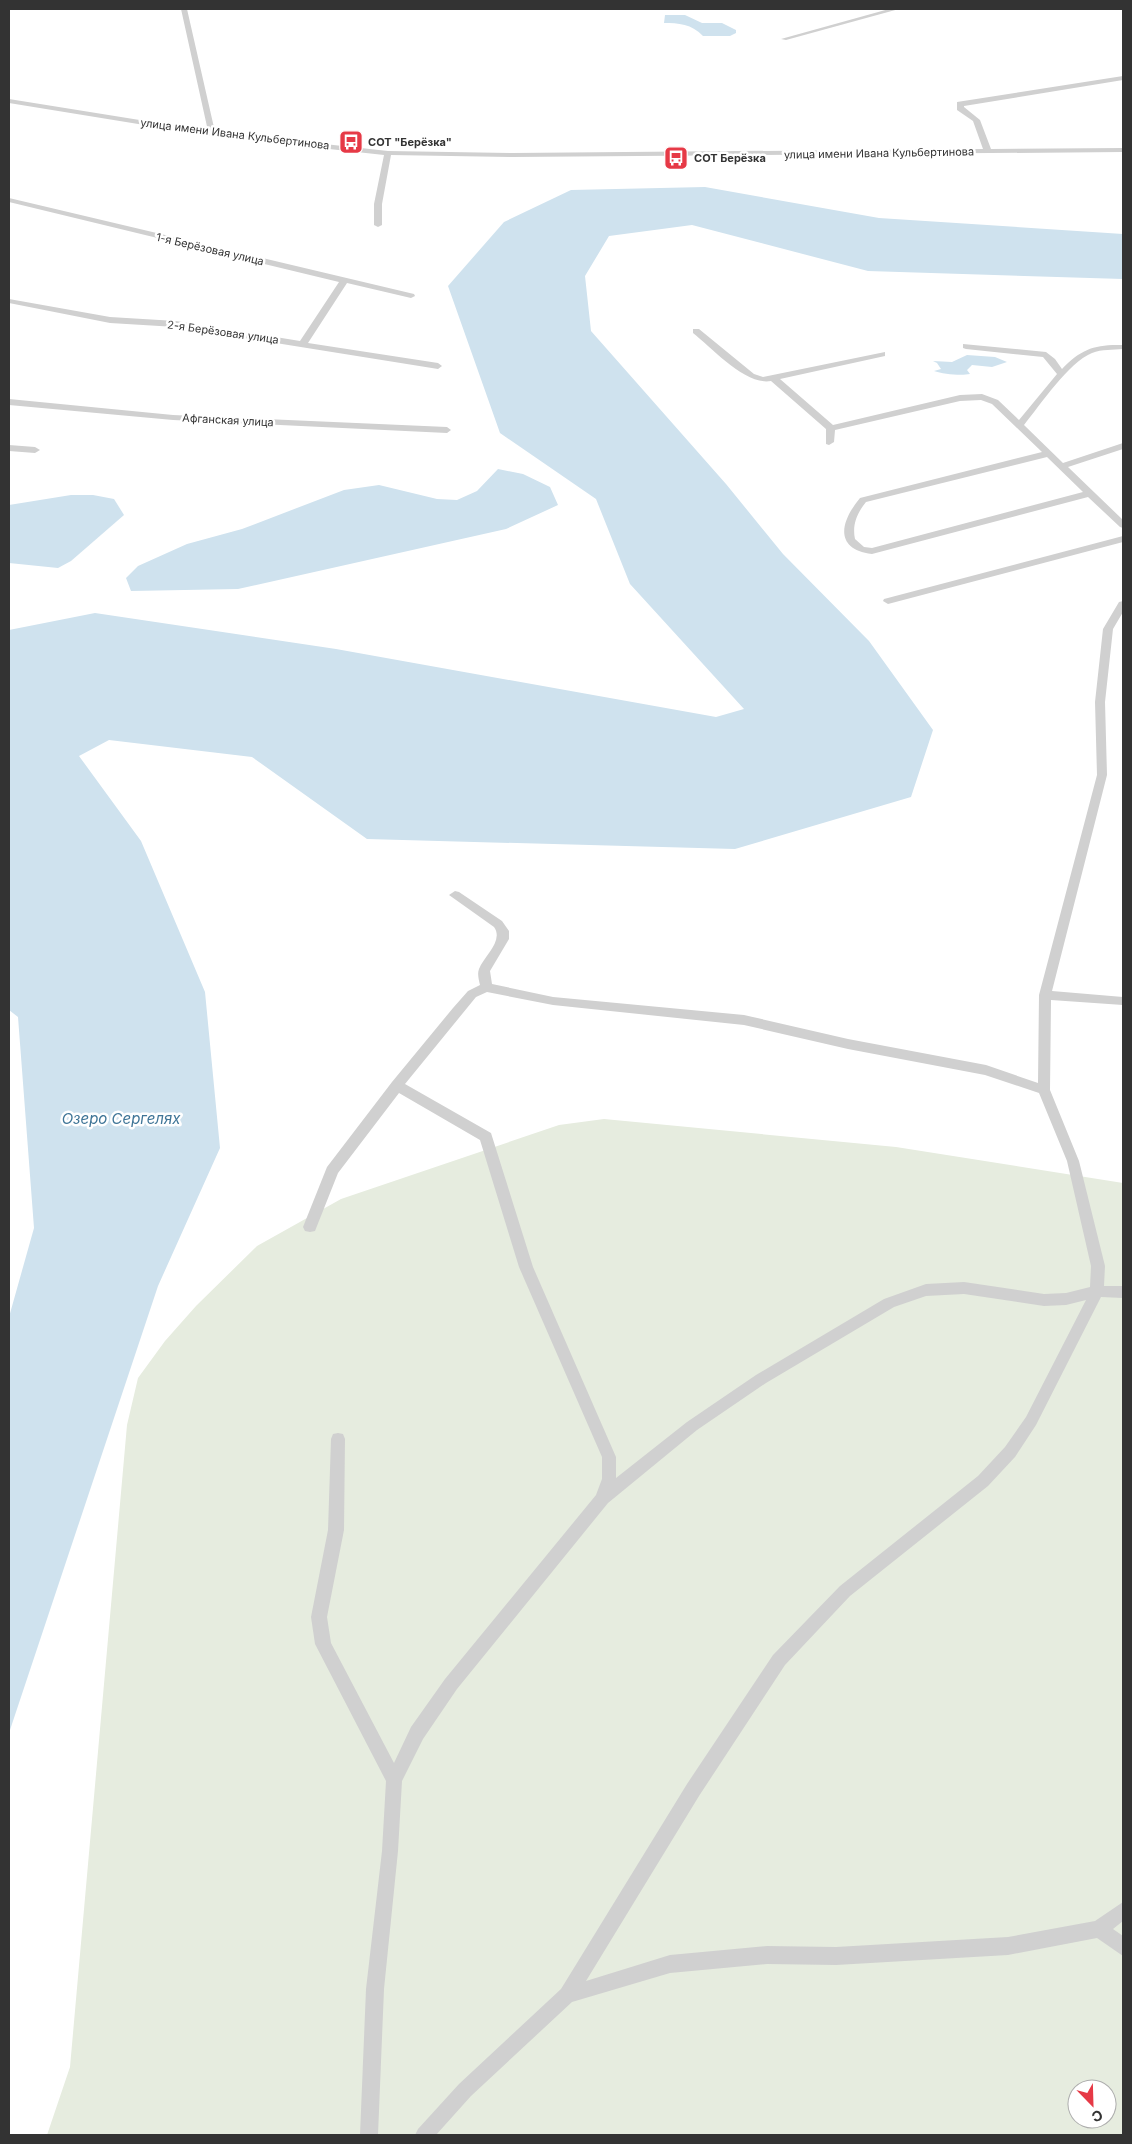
<svg xmlns="http://www.w3.org/2000/svg" width="1132" height="2144" font-family="Inter,sans-serif">
<rect width="100%" height="100%" fill="#fff"/>
<path fill="#e6ecdf" fill-rule="evenodd" d="M604,1119L896,1147L1123,1183V2135H47L70,2067L127,1425L138,1378L165,1341L196,1306L257,1246L341,1199L559,1125ZM1077,2089H1107V2119H1077Z"/>
<g fill="#cfe2ee">
<path d="M665,15H685L702,23H722L736,30V33L730,36H703C692,24 678,23 664,23Z"/>
<polygon points="705,187 879,218 1123,234 1123,279 868,271 692,225 609,236 585,276 591,331 726,484 783,554 869,641 933,730 911,797 735,849 367,839 252,757 109,740 79,756 141,841 205,992 220,1148 158,1286 9,1733 9,1317 34,1228 18,1017 9,1010 9,630 95,613 336,649 716,717 744,709 630,584 596,499 500,433 448,286 504,222 571,190"/>
<path d="M967,355L995,357L1007,362L992,367L972,365L967,370L970,374C961,376 943,374 934,371L941,369L937,363L933,361L952,362Z"/>
<polygon points="498,469 523,474 550,487 558,505 506,529 238,589 131,591 126,578 138,566 187,544 242,529 344,490 379,485 437,499 457,500 477,491"/>
<polygon points="71,495 93,495 114,499 124,515 71,561 58,568 9,563 9,505"/>
</g>
<g fill="none" stroke-linecap="round" stroke-linejoin="round">
<g fill="#d0d0d0" fill-rule="evenodd">
<polygon points="181,9 187,9 215,132 388,151 513,153 983,149 973,121 957,110 957,102 1123,76 1123,80 964,106 964,107 980,120 991,149 1123,148 1123,152 513,157 391,155 382,204 382,225 378,227 374,225 374,204 384,155 212,136 9,103 9,99 208,131"/>
<polygon points="889,9 899,9 786,40 781,39"/>
<polygon points="9,198 414,294 415,296 411,298 347,283 308,343 438,363 442,366 438,369 176,327 110,323 9,303 9,299 110,317 176,321 300,341 339,282 9,202"/>
<path d="M693,329H699L754,374L763,377L885,352V356L780,379L833,425L960,395L982,394L998,400L1019,420L1057,374L1043,357L966,349L963,348V344L1046,352L1055,359L1062,369C1081,349 1095,344 1123,345V349C1113,350 1102,349 1092,353C1068,363 1041,404 1024,425L1063,463L1123,443V449L1068,467L1123,520V528L1120,527L1088,497L872,554C834,549 840,522 860,498L1042,452L992,404L981,400L960,401L835,430L834,442L829,445L826,444V429L771,381C746,386 712,348 693,333ZM1047,457L1083,492L872,548L864,547L855,539C852,525 857,513 866,502Z"/>
<polygon points="9,399 173,415 447,427 451,430 447,433 173,420 9,405"/>
<polygon points="9,445 35,447 40,450 35,453 9,451"/>
<polygon points="1123,536 1123,542 888,604 883,601 884,599"/>
<path d="M1123,601V612L1113,629L1105,702L1107,775L1052,991L1123,997V1005L1051,1000L1050,1090L1079,1161L1105,1266L1104,1286H1123V1298L1101,1297L1036,1425L1015,1457L988,1486L850,1596L785,1665L699,1796L586,1981L670,1955L767,1946L836,1947L1008,1937L1095,1921L1123,1902V1921L1113,1929L1123,1936V1956L1097,1938L1008,1955L836,1965L767,1964L670,1973L572,2002L471,2096L436,2135H415L418,2129L459,2084L561,1989L687,1784L773,1655L840,1586L978,1476L1005,1447L1026,1417L1086,1300L1066,1305L1044,1306L964,1294L926,1296L894,1307L766,1383L697,1430L608,1503L457,1689L423,1739L402,1781L398,1851L384,1989L378,2135H360L366,1989L382,1851L386,1781L315,1644L311,1617L328,1530L331,1439L333,1434L338,1433L343,1434L345,1439L344,1530L327,1617L331,1643L394,1763L411,1727L445,1679L596,1495L602,1479V1457L519,1267L480,1140L399,1093L338,1173L315,1231L310,1232L305,1231L303,1227L327,1167L392,1082L453,1008L468,991L480,985C479,980 477,974 479,969C484,956 504,941 494,927L449,895L455,891L459,892L502,921L509,931V939L490,971L492,984L553,997L744,1015L848,1039L986,1065L1038,1083L1039,995L1097,775L1095,702L1103,629L1119,602ZM487,992L553,1005L744,1025L848,1049L985,1075L1039,1093L1067,1161L1091,1266L1090,1287L1066,1293L1044,1294L964,1282L926,1284L884,1299L756,1375L687,1422L616,1478V1457L533,1267L491,1133L405,1084L476,997Z"/>
</g>
</g>
<defs>
<g id="bus-square" transform="scale(1.25)"><rect x="-9" y="-9" width="18" height="18" rx="4" fill="#e63946" stroke="#fff"/><path d="M-5-6H5V4H4V6H2V4H-2V6H-4V4H-5ZM-3.5-4V0h7V-4ZM-3.5 1.2v1.5H-2V1.2ZM2 1.2v1.5H3.5V1.2Z" fill="#fff"/></g>
</defs>
<g fill-rule="evenodd">
<use href="#bus-square" x="351" y="142"/>
<use href="#bus-square" x="676" y="158"/>
</g>
<g text-anchor="middle" stroke-width="5" stroke-linejoin="round" paint-order="stroke">
<g font-size="11" fill="#333" stroke="#fff">
<text transform="translate(235 134) rotate(7)" y="4">улица имени Ивана Кульбертинова</text>
<text transform="translate(879 153) rotate(-1)" y="4">улица имени Ивана Кульбертинова</text>
<text transform="translate(210 249) rotate(13)" y="4">1-я Берёзовая улица</text>
<text transform="translate(223 332) rotate(8)" y="4">2-я Берёзовая улица</text>
<text transform="translate(228 420) rotate(3)" y="4">Афганская улица</text>
</g>
<g font-size="11" font-weight="bold" fill="#333" stroke="#fff" text-anchor="start">
<text x="368" y="146">СОТ "Берёзка"</text>
<text x="694" y="162">СОТ Берёзка</text>
</g>
<g font-size="15" font-style="italic" fill="#3f7597" stroke="#fff">
<text x="121" y="1124">Озеро Сергелях</text>
</g>
</g>
<rect width="1132" height="2144" fill="none" stroke="#333333" stroke-width="20"/>
<g transform="translate(1092 2104) rotate(157)"><circle r="24" fill="#ffffff" stroke="#adadad"/>
<path d="M0-4L9 19L0 12L-9 19Z" fill="#e63946"/>
<text y="-8" font-size="14" font-weight="bold" text-anchor="middle" fill="#333333">С</text>
</g>
</svg>
